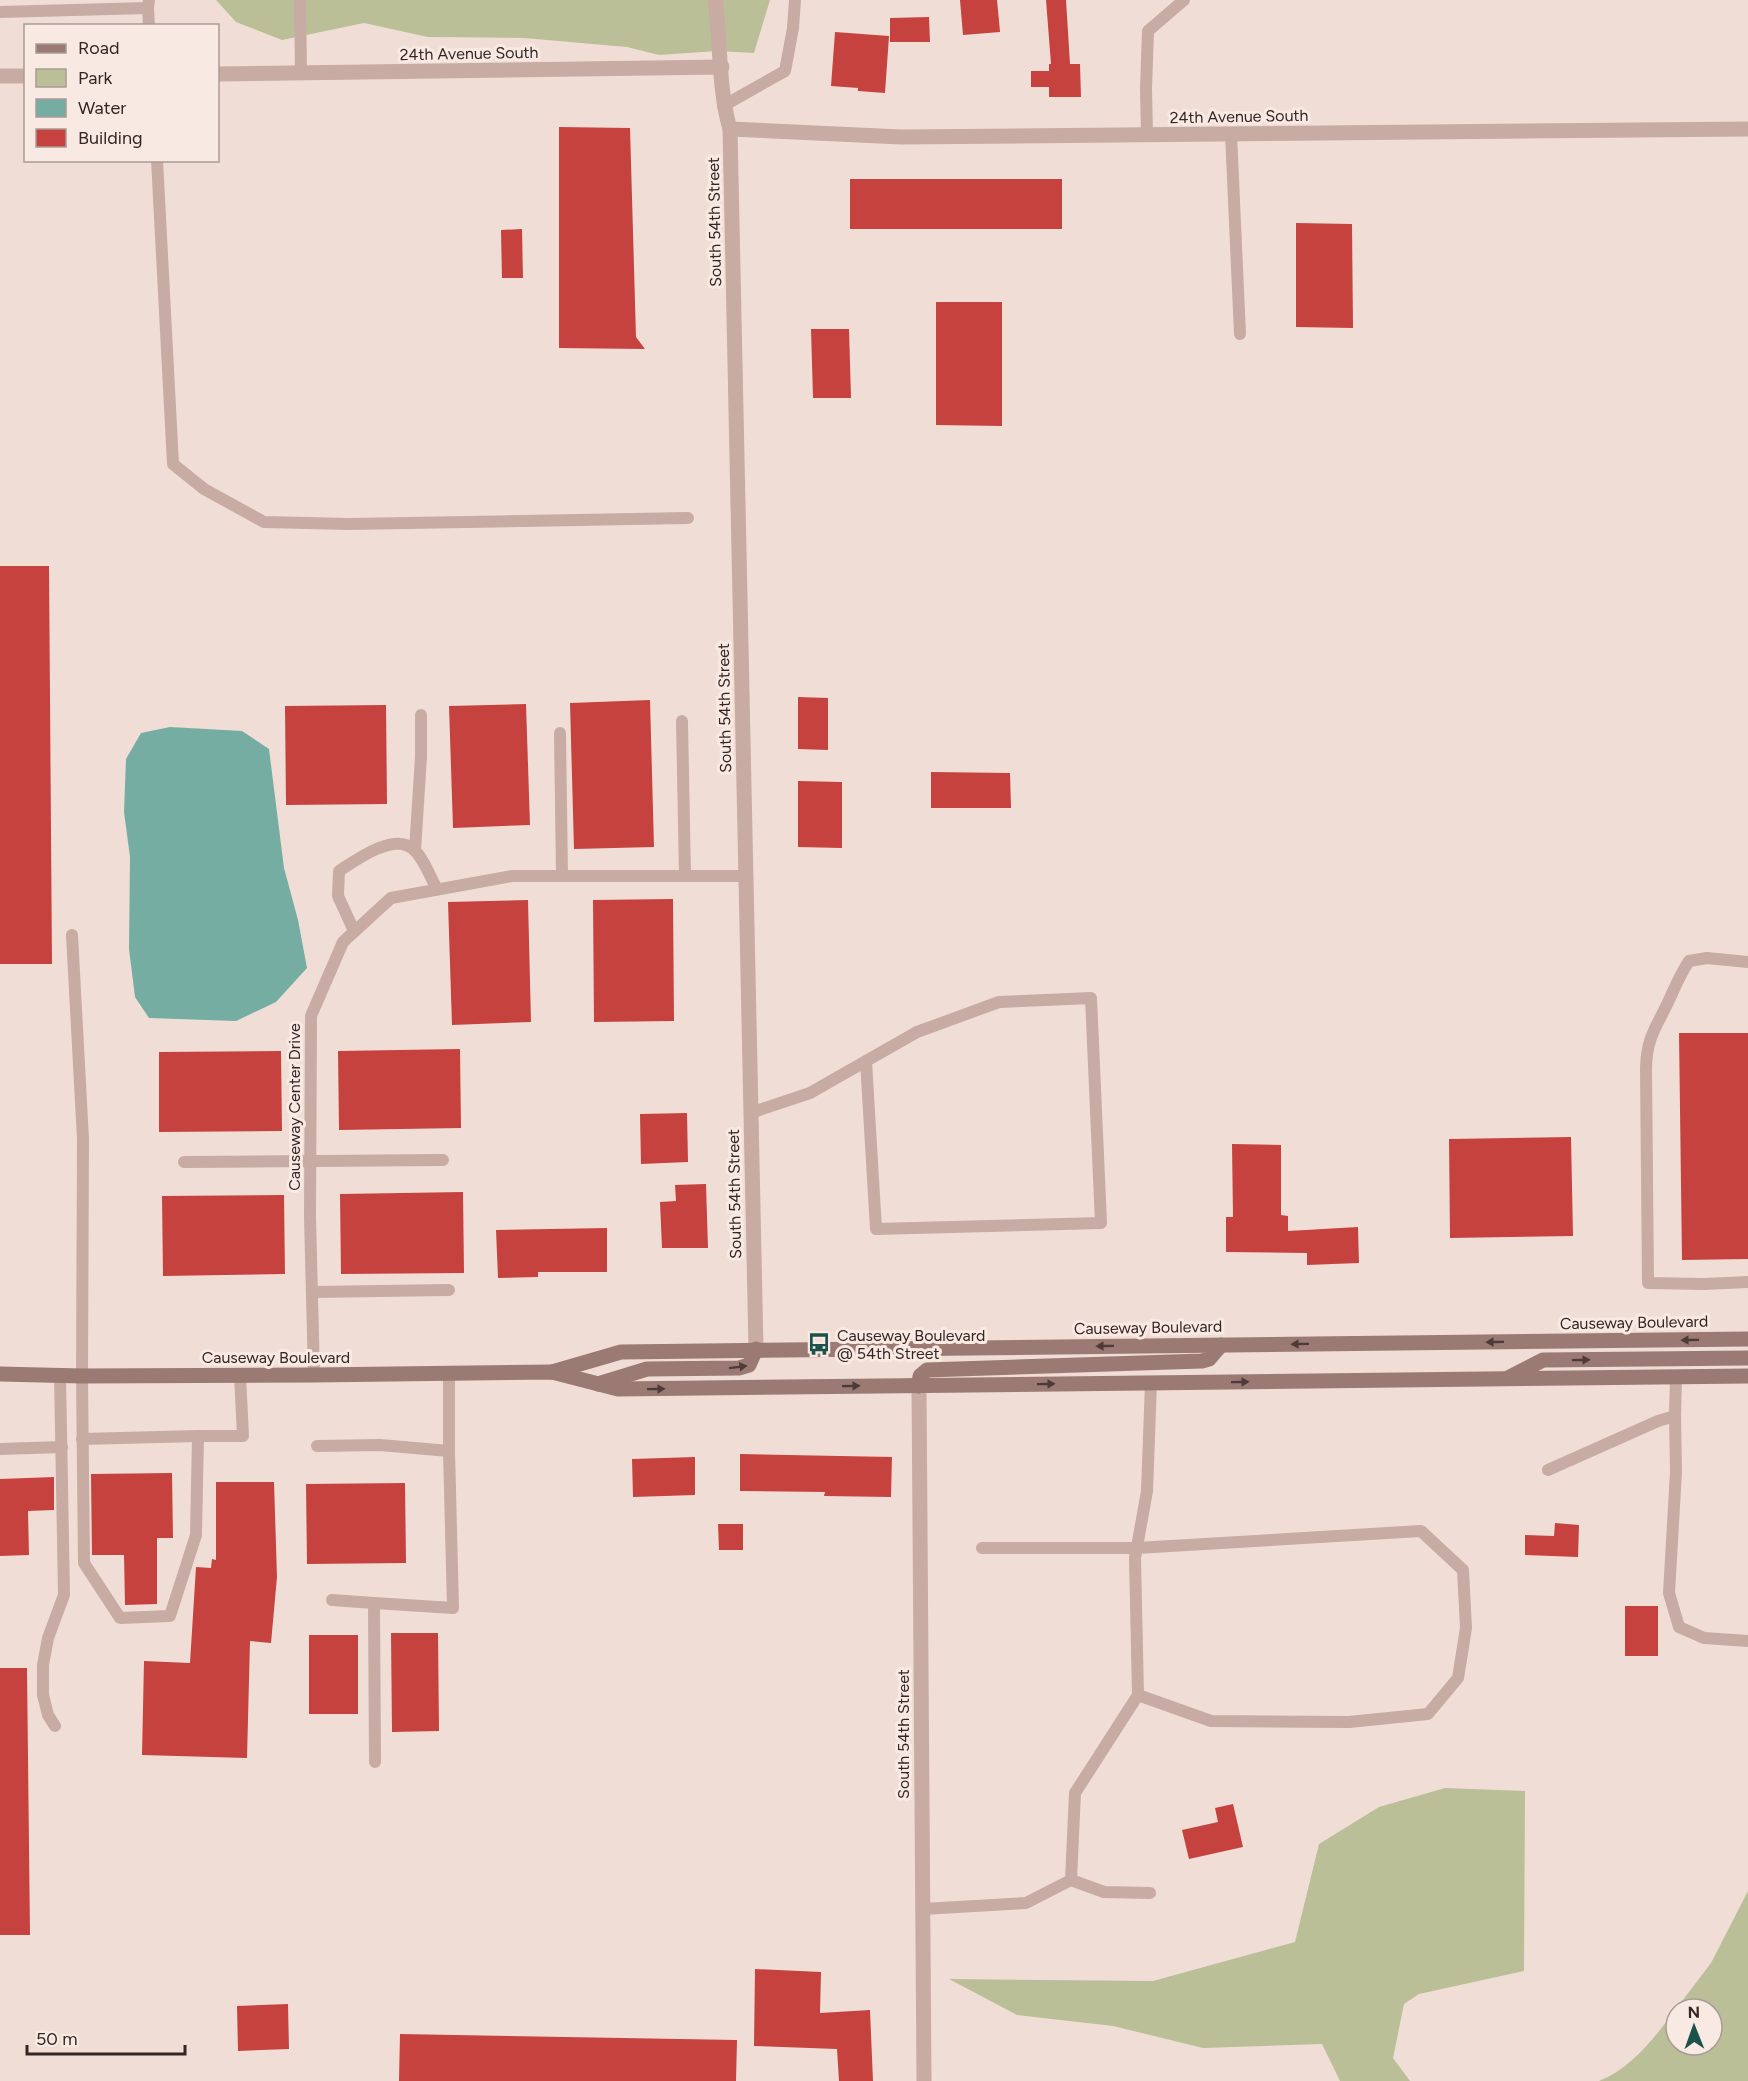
<svg xmlns="http://www.w3.org/2000/svg" width="1748" height="2081" font-family="Figtree,sans-serif">
<rect width="100%" height="100%" fill="#f0ded6"/>
<g fill="#babf97">
<polygon points="216,0 770,0 754,53 717,51 659,55 627,47 524,38 428,37 364,23 282,40 236,22"/>
<polygon points="1445,1788 1525,1791 1524,1971 1419,1994 1404,2004 1393,2058 1410,2081 1340,2081 1322,2044 1203,2048 1113,2026 1017,2015 949,1979 1153,1981 1295,1942 1319,1844 1379,1807"/>
<path d="M1748,1891V2081H1599C1632,2068 1655,2037 1676,2009V2045H1712V2009H1676L1711,1963Z"/>
</g>
<polygon fill="#75ada3" points="170,727 242,731 269,749 284,868 298,920 307,968 276,1002 236,1021 149,1018 135,997 129,949 130,857 124,812 126,759 141,733"/>
<g fill="#c6423f">
<polygon points="960,0 997,0 1000,32 963,35"/>
<polygon points="1046,0 1066,0 1070,64 1080,64 1081,97 1049,97 1049,87 1031,87 1031,71 1049,71 1049,64 1051,64"/>
<polygon points="929,17 930,42 890,42 890,18"/>
<polygon points="835,32 889,36 885,93 858,91 858,88 831,86"/>
<polygon points="559,127 630,128 636,337 645,349 559,348"/>
<rect x="850" y="179" width="212" height="50"/>
<polygon points="1296,223 1352,224 1353,328 1296,327"/>
<polygon points="522,229 523,278 502,278 501,230"/>
<polygon points="936,302 1002,302 1002,426 936,425"/>
<polygon points="811,329 849,329 851,398 813,398"/>
<polygon points="0,566 49,566 52,964 0,964"/>
<polygon points="798,697 828,698 828,750 798,749"/>
<polygon points="650,700 654,847 574,849 570,703"/>
<polygon points="526,704 530,825 453,828 449,706"/>
<polygon points="386,705 387,804 286,805 285,706"/>
<polygon points="931,772 1010,773 1011,808 931,808"/>
<polygon points="798,781 842,782 842,848 798,847"/>
<polygon points="673,899 674,1021 594,1022 593,900"/>
<polygon points="528,900 531,1022 452,1025 448,902"/>
<polygon points="1679,1033 1748,1033 1748,1259 1682,1260"/>
<polygon points="460,1049 461,1128 339,1130 338,1051"/>
<polygon points="281,1051 282,1131 159,1132 159,1052"/>
<polygon points="687,1113 688,1162 641,1164 640,1114"/>
<polygon points="1571,1137 1573,1236 1450,1238 1449,1139"/>
<polygon points="1232,1144 1281,1145 1281,1215 1288,1216 1288,1231 1358,1227 1359,1263 1307,1265 1307,1253 1226,1252 1226,1217 1233,1217"/>
<polygon points="706,1184 708,1248 662,1248 660,1202 676,1201 675,1185"/>
<polygon points="463,1192 464,1273 341,1274 340,1194"/>
<polygon points="284,1195 285,1274 163,1276 162,1196"/>
<polygon points="607,1228 607,1272 538,1272 538,1277 498,1278 496,1230"/>
<polygon points="740,1454 892,1457 891,1497 824,1496 825,1492 740,1491"/>
<polygon points="695,1457 695,1495 633,1497 632,1459"/>
<polygon points="172,1473 173,1538 157,1538 157,1604 125,1605 124,1555 92,1555 91,1474"/>
<polygon points="54,1477 54,1510 28,1511 29,1555 0,1556 0,1479"/>
<polygon points="216,1482 274,1482 277,1577 271,1643 250,1641 247,1758 142,1755 144,1661 190,1663 196,1567 211,1568 212,1559 216,1560"/>
<polygon points="405,1483 406,1563 307,1564 306,1484"/>
<polygon points="1555,1523 1579,1525 1578,1557 1525,1555 1525,1535 1554,1536"/>
<polygon points="718,1524 743,1524 743,1550 719,1550"/>
<rect x="1625" y="1606" width="33" height="50"/>
<polygon points="391,1633 438,1633 439,1731 392,1732"/>
<rect x="309" y="1635" width="49" height="79"/>
<polygon points="0,1668 27,1668 30,1935 0,1935"/>
<polygon points="1233,1804 1243,1847 1189,1859 1182,1830 1218,1822 1215,1808"/>
<polygon points="755,1969 821,1972 820,2013 870,2010 873,2081 839,2081 837,2049 754,2046"/>
<polygon points="288,2004 289,2049 238,2051 237,2006"/>
<polygon points="400,2034 737,2040 736,2081 399,2081"/>
</g>
<g fill="none" stroke-linecap="round" stroke-linejoin="round">
<g stroke="#c8aba3" stroke-width="12">
<polyline points="300,0 301,73"/>
<polyline points="148,8 149,26"/>
<polyline points="0,12 148,8 149,0"/>
<polyline points="723,106 785,71 793,28 795,0"/>
<polyline points="1231,134 1240,334"/>
<polyline points="1147,135 1146,89 1148,31 1184,0"/>
<polyline points="157,160 173,464 204,489 264,522 349,524 688,518"/>
<polyline points="682,721 685,876"/>
<polyline points="560,733 562,876"/>
<polyline points="415,850 421,757 421,715"/>
<path d="M354,931L338,896L339,871C356,860 394,832 413,849C424,858 430,877 437,889"/>
<polyline points="72,935 83,1139 82,1376 84,1563 120,1618 170,1616 196,1535 198,1436 243,1436 240,1375"/>
<path d="M1748,962L1707,958L1689,961C1681,973 1676,985 1670,998C1657,1027 1647,1035 1646,1068L1648,1283L1704,1284L1748,1282"/>
<polyline points="750,1113 810,1093 917,1032 999,1002 1091,998 1101,1223 876,1229 866,1061"/>
<polyline points="184,1162 443,1160"/>
<polyline points="312,1292 449,1290"/>
<polyline points="314,1375 310,1217 311,1016 343,942 391,898 512,876 745,876"/>
<polyline points="1675,1416 1676,1472 1669,1593 1679,1627 1704,1638 1748,1641"/>
<polyline points="82,1439 198,1436"/>
<polyline points="317,1446 380,1445 449,1451 449,1373"/>
<polyline points="0,1449 62,1447"/>
<polyline points="1548,1470 1658,1421 1675,1416 1676,1377"/>
<polyline points="982,1548 1137,1548 1421,1531 1463,1570 1466,1628 1458,1678 1428,1714 1349,1722 1211,1721 1138,1695"/>
<polyline points="332,1600 374,1603"/>
<polyline points="55,1726 48,1715 43,1695 43,1665 48,1638 64,1595 60,1375"/>
<polyline points="375,1762 374,1603 453,1608 449,1451"/>
<polyline points="1071,1880 1104,1892 1150,1893"/>
<polyline points="923,1909 1026,1903 1071,1880 1075,1793 1138,1695 1135,1558 1147,1491 1151,1383"/>
</g>
<g stroke="#c8aba3" stroke-width="15">
<path d="M715,0C721,43 718,88 730,129L756,1349"/>
<polyline points="218,74 722,67"/>
<polyline points="0,76 26,76"/>
<polyline points="730,129 901,137 1748,129"/>
<polyline points="919,1386 924,2081"/>
</g>
<g stroke="#9b7a74" stroke-width="15">
<polyline points="552,1372 621,1352 1748,1339"/>
<polyline points="0,1374 82,1376 314,1375 552,1372 618,1389 1748,1376"/>
<polyline points="1508,1378 1543,1360 1748,1358"/>
<polyline points="598,1384 647,1369 739,1368 749,1365 756,1349"/>
<polyline points="919,1386 920,1376 927,1370 1202,1361 1209,1359 1221,1345"/>
</g>
</g>
<defs><path id="oneway-solid" d="M-6-.8H1V-3.2L6.5 0L1 3.2V.8H-6Z" transform="scale(1.5)"/></defs>
<g fill="#4d3b39">
<use href="#oneway-solid" transform="translate(1690 1340) rotate(179)"/>
<use href="#oneway-solid" transform="translate(1495 1342) rotate(179)"/>
<use href="#oneway-solid" transform="translate(1300 1344) rotate(179)"/>
<use href="#oneway-solid" transform="translate(1105 1346) rotate(179)"/>
<use href="#oneway-solid" transform="translate(1581 1360) rotate(-1)"/>
<use href="#oneway-solid" transform="translate(738 1367) rotate(-7)"/>
<use href="#oneway-solid" transform="translate(1240 1382) rotate(-1)"/>
<use href="#oneway-solid" transform="translate(1046 1384) rotate(-1)"/>
<use href="#oneway-solid" transform="translate(851 1386) rotate(-1)"/>
<use href="#oneway-solid" transform="translate(656 1389) rotate(-1)"/>
</g>
<defs>
<g id="bus-bare" transform="scale(1.8)"><path d="M-5-6H5V4H4V6H2V4H-2V6H-4V4H-5ZM-3.5-4V0h7V-4ZM-3.5 1.2v1.5H-2V1.2ZM2 1.2v1.5H3.5V1.2Z" fill="#1b534b" stroke="#f8e9e2" stroke-width="2.5" paint-order="stroke"/></g>
</defs>
<g fill-rule="evenodd">
<use href="#bus-bare" x="819" y="1344"/>
</g>
<g text-anchor="middle" stroke-width="6" stroke-linejoin="round" paint-order="stroke">
<g font-size="16" fill="#332625" stroke="#f8e9e2">
<text transform="translate(469 53) rotate(-1)" y="6">24th Avenue South</text>
<text transform="translate(1239 116) rotate(-1)" y="6">24th Avenue South</text>
<text transform="translate(714 222) rotate(-91)" y="6">South 54th Street</text>
<text transform="translate(724 708) rotate(-91)" y="6">South 54th Street</text>
<text transform="translate(294 1107) rotate(-90)" y="6">Causeway Center Drive</text>
<text transform="translate(734 1194) rotate(-91)" y="6">South 54th Street</text>
<text transform="translate(1634 1322) rotate(-1)" y="6">Causeway Boulevard</text>
<text transform="translate(1148 1327) rotate(-1)" y="6">Causeway Boulevard</text>
<text x="276" y="1363">Causeway Boulevard</text>
<text transform="translate(903 1734) rotate(-90)" y="6">South 54th Street</text>
</g>
<g font-size="16" fill="#332625" stroke="#f8e9e2" text-anchor="start">
<text x="837" y="1341">Causeway Boulevard<tspan x="837" dy="18">@ 54th Street</tspan></text>
</g>
</g>
<rect x="24" y="24" width="195" height="138" fill="#f8e9e2" stroke="#a99b96" stroke-width="1.5"/>
<rect x="36" y="44" width="30" height="9" fill="#9b7a74" stroke="#a99b96" stroke-width="1.5"/>
<text x="78" y="54" font-size="18" fill="#332625">Road</text>
<rect x="36" y="69" width="30" height="18" fill="#babf97" stroke="#a99b96" stroke-width="1.5"/>
<text x="78" y="84" font-size="18" fill="#332625">Park</text>
<rect x="36" y="99" width="30" height="18" fill="#75ada3" stroke="#a99b96" stroke-width="1.5"/>
<text x="78" y="114" font-size="18" fill="#332625">Water</text>
<rect x="36" y="129" width="30" height="18" fill="#c6423f" stroke="#a99b96" stroke-width="1.5"/>
<text x="78" y="144" font-size="18" fill="#332625">Building</text>
<g transform="translate(1694 2027) rotate(359)"><circle r="28" fill="#f8e9e2" stroke="#a99b96" stroke-width="1.5"/>
<path d="M0-4.5L10 22L0 15L-10 22Z" fill="#1b534b"/>
<text y="-9" font-size="16" font-weight="bold" text-anchor="middle" fill="#332625">N</text>
</g>
<path d="M27 2045v9h158v-9" fill="none" stroke="#332625" stroke-width="3"/>
<text x="36" y="2045" font-size="18" fill="#332625" stroke="#f8e9e2" stroke-width="4.5" paint-order="stroke">50 m</text>
</svg>
